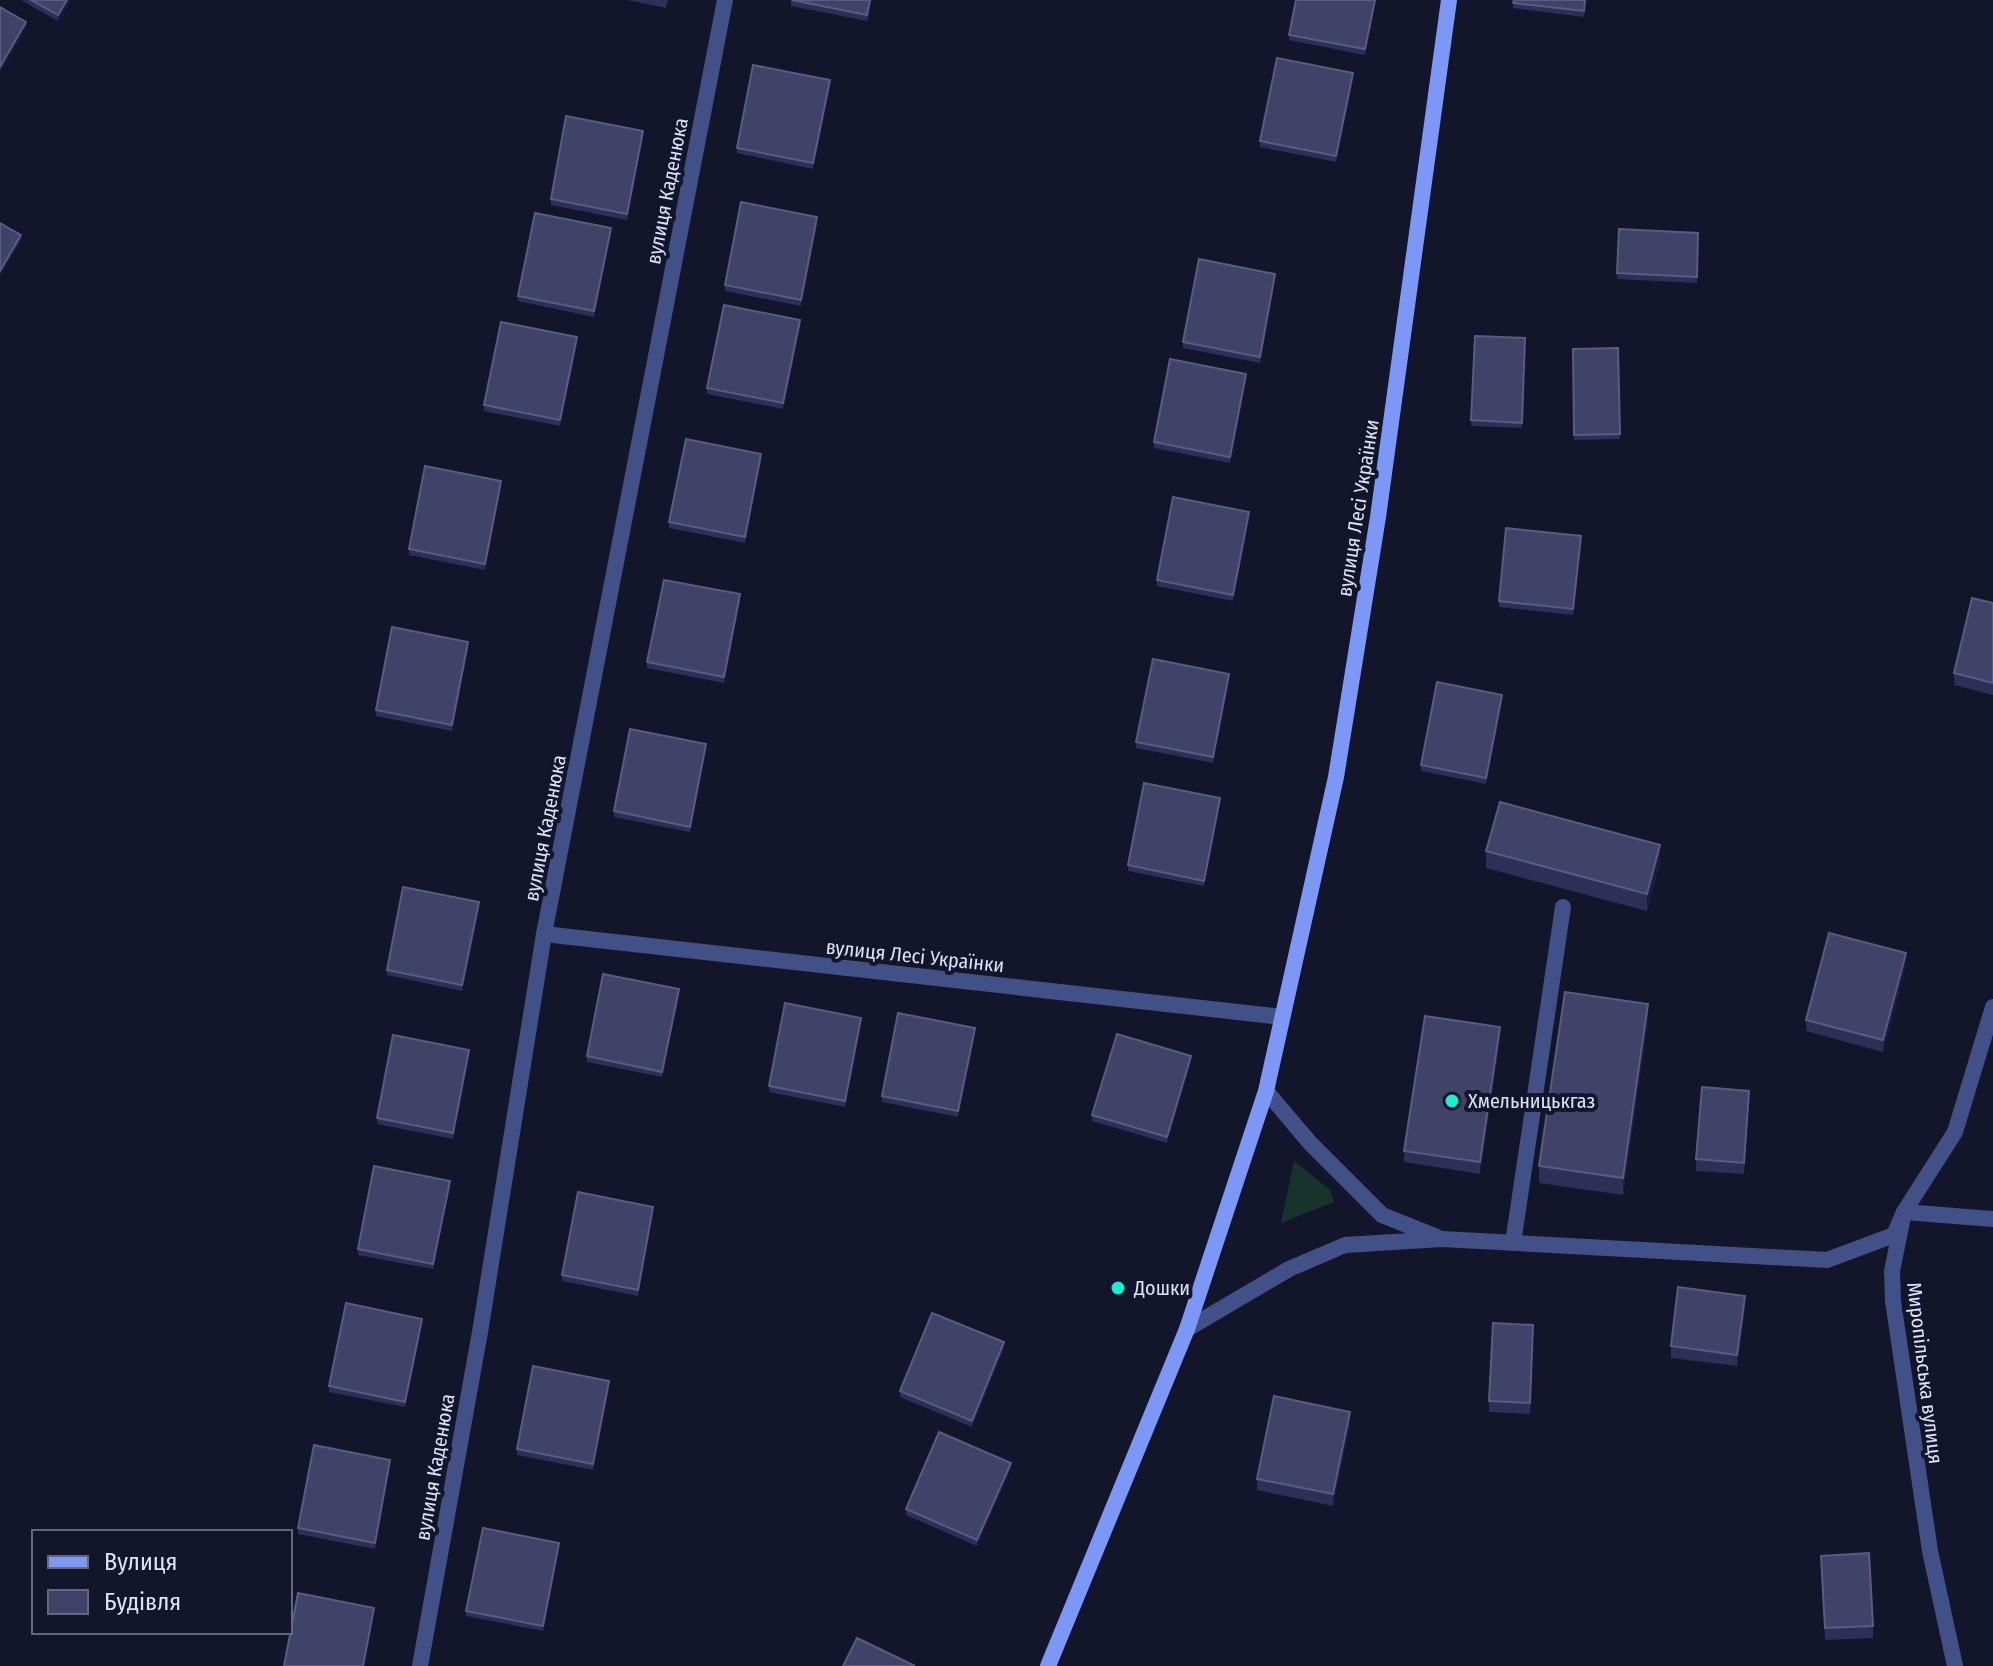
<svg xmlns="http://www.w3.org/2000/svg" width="1993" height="1666" font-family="'Fira Sans Condensed',sans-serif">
<rect width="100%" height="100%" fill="#13152a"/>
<polygon fill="#16342b" points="1294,1161 1330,1190 1334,1202 1281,1223"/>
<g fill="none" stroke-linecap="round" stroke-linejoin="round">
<polyline stroke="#415086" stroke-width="16" points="1513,1243 1563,907"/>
<g stroke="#415086" stroke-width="16">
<polyline points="544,934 1282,1017"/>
<polyline points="1266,1091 1310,1143 1382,1215 1437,1237"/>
<polyline points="1904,1212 1993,1219"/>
<polyline points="1187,1329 1289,1269 1345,1245 1442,1239 1827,1260 1894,1235 1904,1212"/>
<polyline points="420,1666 480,1332 544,934 725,0"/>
<polyline points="1955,1666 1930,1551 1893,1301 1892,1271 1904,1212 1955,1132 1993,1007"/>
</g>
<polyline stroke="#7c97f6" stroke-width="16" points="1048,1666 1187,1329 1266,1091 1336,777 1378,517 1449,0"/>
</g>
<g fill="#2d2f57">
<polygon points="21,0 70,0 58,21"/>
<polygon points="627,0 668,0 666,8"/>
<polygon points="791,0 871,0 867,21 791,6"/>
<polygon points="1296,0 1376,0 1365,55 1289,40"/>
<polygon points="1514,0 1586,0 1584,17 1513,8"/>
<polygon points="1353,79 1336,162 1260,147 1260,141"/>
<polygon points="830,86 813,169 737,153 737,148"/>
<polygon points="643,137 627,220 551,205 551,199"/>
<polygon points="817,223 801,306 725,291 725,285"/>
<polygon points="1619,229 1698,233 1697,283 1617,279"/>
<polygon points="611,234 594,317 518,301 518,296"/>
<polygon points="1275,280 1260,363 1183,348 1183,342"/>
<polygon points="800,326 783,409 707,394 707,388"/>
<polygon points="1475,336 1525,338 1522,428 1471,426"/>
<polygon points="577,343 560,426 484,411 484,405"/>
<polygon points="1618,348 1620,439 1574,440 1573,349"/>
<polygon points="1246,380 1230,463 1154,448 1154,442"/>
<polygon points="761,460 745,543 669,528 669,522"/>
<polygon points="501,487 485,570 409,555 409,549"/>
<polygon points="1249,518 1233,601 1157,586 1157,580"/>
<polygon points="1581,542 1573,615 1499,607 1499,601"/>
<polygon points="740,600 724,683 647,668 647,662"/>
<polygon points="1993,603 1993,695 1954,685 1954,673"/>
<polygon points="468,648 452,731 376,716 376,710"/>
<polygon points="1229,680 1213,763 1136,748 1136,742"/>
<polygon points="1502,700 1486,784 1421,771 1421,765"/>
<polygon points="706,750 690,832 614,817 614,811"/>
<polygon points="1220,804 1204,886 1128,871 1128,865"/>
<polygon points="1486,851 1660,862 1647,911 1486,868"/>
<polygon points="479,908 462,991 387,975 387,970"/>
<polygon points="1906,965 1883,1052 1806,1031 1806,1020"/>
<polygon points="679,995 662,1077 587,1062 587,1056"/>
<polygon points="1648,1021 1623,1195 1539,1183 1539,1166"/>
<polygon points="861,1024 845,1107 769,1092 769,1086"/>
<polygon points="975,1034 958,1117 882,1102 882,1096"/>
<polygon points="1500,1039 1480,1174 1404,1162 1404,1151"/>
<polygon points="469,1056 453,1139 377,1124 377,1118"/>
<polygon points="1191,1062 1167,1143 1092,1121 1092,1115"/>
<polygon points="1749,1102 1744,1174 1696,1171 1696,1159"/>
<polygon points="450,1186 433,1269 358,1255 358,1249"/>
<polygon points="653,1213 638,1296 562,1281 562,1275"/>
<polygon points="1745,1308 1737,1366 1671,1358 1671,1346"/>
<polygon points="422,1324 405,1407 329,1392 329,1386"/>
<polygon points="1533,1325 1530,1414 1489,1412 1489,1401"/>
<polygon points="1004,1348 972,1427 900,1397 900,1391"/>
<polygon points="609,1387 593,1470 517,1455 517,1449"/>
<polygon points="1350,1424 1333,1506 1257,1490 1257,1479"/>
<polygon points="390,1466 375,1549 298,1534 298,1528"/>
<polygon points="1011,1468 977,1546 906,1515 906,1509"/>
<polygon points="559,1549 543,1631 466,1616 466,1611"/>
<polygon points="1821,1567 1873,1626 1873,1638 1825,1640"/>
</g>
<g fill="#1b1d3d">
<polygon points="67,0 70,0 58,21 58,15"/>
<polygon points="1375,0 1376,0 1365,55 1365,49"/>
<polygon points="26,22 26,28 0,73 0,67"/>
<polygon points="1353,73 1353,79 1336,162 1336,156"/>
<polygon points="830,80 830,86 813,169 813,163"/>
<polygon points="643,131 643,137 627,220 627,214"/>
<polygon points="817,217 817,223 801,306 801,300"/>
<polygon points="611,228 611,234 594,317 594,311"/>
<polygon points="21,235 21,241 0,277 0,271"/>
<polygon points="1275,274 1275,280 1260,363 1260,357"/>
<polygon points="800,320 800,326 783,409 783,403"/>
<polygon points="577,337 577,343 560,426 560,420"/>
<polygon points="1246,374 1246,380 1230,463 1230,457"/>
<polygon points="761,454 761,460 745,543 745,537"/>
<polygon points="501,481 501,487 485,570 485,564"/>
<polygon points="1249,512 1249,518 1233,601 1233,595"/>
<polygon points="740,594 740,600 724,683 724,677"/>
<polygon points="468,642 468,648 452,731 452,725"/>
<polygon points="1229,674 1229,680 1213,763 1213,757"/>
<polygon points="1502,695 1502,700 1486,784 1486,778"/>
<polygon points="706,744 706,750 690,832 690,827"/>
<polygon points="1220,798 1220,804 1204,886 1204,881"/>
<polygon points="1660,845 1660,862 1647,911 1647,894"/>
<polygon points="479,902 479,908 462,991 462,985"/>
<polygon points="1906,953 1906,965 1883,1052 1883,1040"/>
<polygon points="679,989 679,995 662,1077 662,1072"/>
<polygon points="1648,1004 1648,1021 1623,1195 1623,1178"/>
<polygon points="861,1018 861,1024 845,1107 845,1101"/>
<polygon points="1500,1027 1500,1039 1480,1174 1480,1162"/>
<polygon points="975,1028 975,1034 958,1117 958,1111"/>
<polygon points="469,1050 469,1056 453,1139 453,1133"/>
<polygon points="1191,1056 1191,1062 1167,1143 1167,1137"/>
<polygon points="450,1181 450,1186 433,1269 433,1264"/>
<polygon points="653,1207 653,1213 638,1296 638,1290"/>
<polygon points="1745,1296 1745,1308 1737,1366 1737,1355"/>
<polygon points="422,1319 422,1324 405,1407 405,1402"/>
<polygon points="1004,1342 1004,1348 972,1427 972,1421"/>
<polygon points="609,1381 609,1387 593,1470 593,1464"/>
<polygon points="1350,1412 1350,1424 1333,1506 1333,1494"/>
<polygon points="390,1460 390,1466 375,1549 375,1543"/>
<polygon points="1011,1463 1011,1468 977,1546 977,1540"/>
<polygon points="559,1543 559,1549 543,1631 543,1626"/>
</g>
<g fill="#404368" stroke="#595c80" stroke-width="2">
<polygon points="31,0 67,0 58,15"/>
<polygon points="792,0 870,0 867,15"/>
<polygon points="1296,0 1375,0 1365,49 1289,35"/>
<polygon points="1514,0 1585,0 1584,11 1513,3"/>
<polygon points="0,7 26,22 0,67"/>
<polygon points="1277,58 1353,73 1336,156 1260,141"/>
<polygon points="753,65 830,80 813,163 737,148"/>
<polygon points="566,116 643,131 627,214 551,199"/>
<polygon points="741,202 817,217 801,300 725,285"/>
<polygon points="535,213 611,228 594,311 518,296"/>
<polygon points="0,223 21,235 0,271"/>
<polygon points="1619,229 1698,233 1697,277 1617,273"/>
<polygon points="1199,259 1275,274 1260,357 1183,342"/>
<polygon points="724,305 800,320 783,403 707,388"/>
<polygon points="501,322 577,337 560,420 484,405"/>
<polygon points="1475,336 1525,338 1522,423 1471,420"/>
<polygon points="1618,348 1620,434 1574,435 1573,349"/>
<polygon points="1170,359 1246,374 1230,457 1154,442"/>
<polygon points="686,439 761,454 745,537 669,522"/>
<polygon points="425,466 501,481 485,564 409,549"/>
<polygon points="1173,497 1249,512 1233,595 1157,580"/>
<polygon points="1506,528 1581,536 1573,609 1499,601"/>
<polygon points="664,580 740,594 724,677 647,662"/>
<polygon points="1972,598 1993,603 1993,683 1954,673"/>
<polygon points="392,627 468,642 452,725 376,710"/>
<polygon points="1153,659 1229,674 1213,757 1136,742"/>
<polygon points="1437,682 1502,695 1486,778 1421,765"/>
<polygon points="630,729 706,744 690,827 614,811"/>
<polygon points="1144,783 1220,798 1204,881 1128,865"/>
<polygon points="1500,802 1660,845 1647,894 1486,851"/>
<polygon points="403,887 479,902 462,985 387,970"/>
<polygon points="1829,933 1906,953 1883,1040 1806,1020"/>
<polygon points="603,974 679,989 662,1072 587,1056"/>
<polygon points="1565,992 1648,1004 1623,1178 1539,1166"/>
<polygon points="785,1003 861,1018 845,1101 769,1086"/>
<polygon points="898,1013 975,1028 958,1111 882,1096"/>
<polygon points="1425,1016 1500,1027 1480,1162 1404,1151"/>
<polygon points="1117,1034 1191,1056 1167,1137 1092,1115"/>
<polygon points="393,1035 469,1050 453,1133 377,1118"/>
<polygon points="1702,1087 1749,1091 1744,1163 1696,1159"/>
<polygon points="374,1166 450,1181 433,1264 358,1249"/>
<polygon points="578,1192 653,1207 638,1290 562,1275"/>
<polygon points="1678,1287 1745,1296 1737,1355 1671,1346"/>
<polygon points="346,1303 422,1319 405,1402 329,1386"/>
<polygon points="932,1313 1004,1342 972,1421 900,1391"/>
<polygon points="1493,1323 1533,1325 1530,1403 1489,1401"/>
<polygon points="533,1366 609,1381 593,1464 517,1449"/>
<polygon points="1274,1396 1350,1412 1333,1494 1257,1479"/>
<polygon points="939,1432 1011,1463 977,1540 906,1509"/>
<polygon points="314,1445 390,1460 375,1543 298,1528"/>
<polygon points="483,1528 559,1543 543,1626 466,1611"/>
<polygon points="1869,1553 1873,1626 1825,1628 1821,1556"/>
<polygon points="298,1593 374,1608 363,1666 284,1666"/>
<polygon points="857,1638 915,1666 843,1666"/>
</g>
<g fill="#17efcf" stroke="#13152a" stroke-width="3">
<circle cx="1452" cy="1101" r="8"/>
<circle cx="1118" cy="1288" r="8"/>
</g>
<g text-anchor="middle" stroke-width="8" stroke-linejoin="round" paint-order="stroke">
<g font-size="20" fill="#dee2fd" stroke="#13152a">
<text transform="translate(667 191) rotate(-79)" y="7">вулиця Каденюка</text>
<text transform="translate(1358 508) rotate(-81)" y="7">вулиця Лесі Українки</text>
<text transform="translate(545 828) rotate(-79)" y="7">вулиця Каденюка</text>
<text transform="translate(915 956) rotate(6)" y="7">вулиця Лесі Українки</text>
<text transform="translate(1925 1373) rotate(83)" y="7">Миропільська вулиця</text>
<text transform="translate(435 1467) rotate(-80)" y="7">вулиця Каденюка</text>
</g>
<g font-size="20" fill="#dee2fd" stroke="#13152a" text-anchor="start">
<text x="1468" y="1108">Хмельницькгаз</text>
<text x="1134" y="1295">Дошки</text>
</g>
</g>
<rect x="32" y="1530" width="260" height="104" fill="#13152a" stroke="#64677e" stroke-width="2"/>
<rect x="48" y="1556" width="40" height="12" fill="#7c97f6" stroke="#64677e" stroke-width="2"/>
<text x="104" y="1570" font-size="24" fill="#dee2fd">Вулиця</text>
<rect x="48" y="1590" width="40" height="24" fill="#404368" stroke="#64677e" stroke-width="2"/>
<text x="104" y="1610" font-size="24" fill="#dee2fd">Будівля</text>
</svg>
